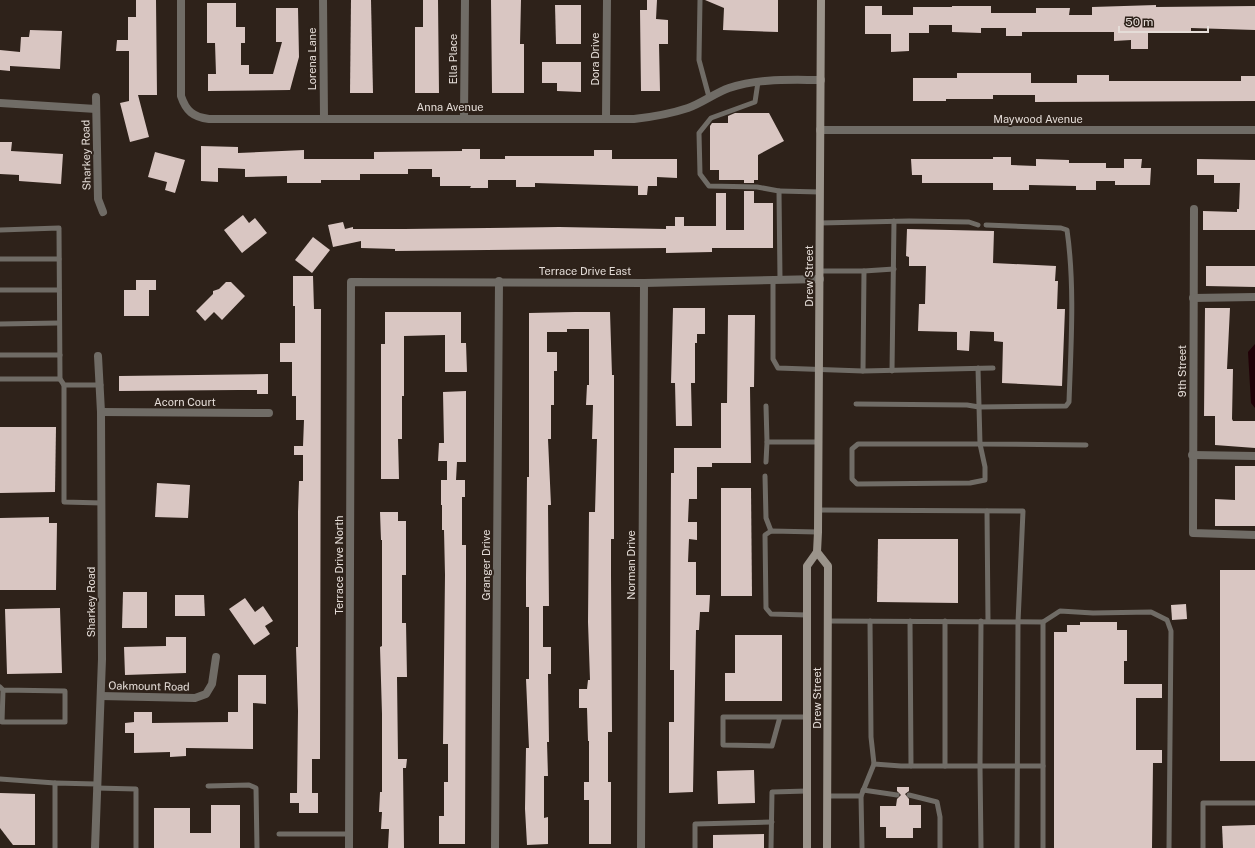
<svg xmlns="http://www.w3.org/2000/svg" width="1255" height="848" font-family="'Public Sans',sans-serif">
<rect width="100%" height="100%" fill="#2e221a"/>
<polygon fill="#210107" points="1255,344 1255,408 1251,403 1248,352"/>
<g fill="#d9c6c2">
<polygon points="136,0 156,0 157,95 138,95 149,137 130,142 120,103 129,101 129,51 116,51 117,40 128,40 128,17 136,17"/>
<polygon points="351,0 371,0 373,93 350,93"/>
<polygon points="423,0 438,0 439,93 415,93 415,27 423,27"/>
<polygon points="491,0 521,0 520,44 524,44 524,93 492,93"/>
<polygon points="647,0 657,0 656,19 668,20 668,44 659,44 660,91 641,91 640,10 647,10"/>
<polygon points="705,0 778,0 778,32 723,30 724,8"/>
<polygon points="207,3 236,3 236,27 245,27 245,43 241,43 241,65 249,65 249,74 273,74 282,42 276,42 276,8 298,8 299,57 290,90 208,91 208,74 216,74 215,43 207,43"/>
<polygon points="555,5 581,5 581,44 556,44"/>
<polygon points="1156,5 1156,7 1255,6 1255,30 1191,28 1191,33 1148,33 1148,49 1131,49 1131,40 1114,41 1114,32 1022,32 1022,36 1006,36 1006,28 981,28 981,33 952,32 952,25 929,25 929,33 909,33 909,51 891,52 891,34 865,34 865,6 882,6 882,15 913,15 913,7 952,7 952,6 991,6 991,13 1036,13 1036,8 1070,8 1069,15 1092,15 1092,7"/>
<polygon points="30,30 62,31 60,69 10,66 10,71 0,70 0,50 20,52 21,37 29,37"/>
<polygon points="542,62 581,62 581,92 557,91 557,83 542,83"/>
<polygon points="957,73 1031,73 1031,83 1077,83 1077,75 1109,75 1109,81 1241,81 1241,76 1255,76 1255,101 1035,102 1035,95 993,95 993,99 946,99 946,101 913,101 913,78 957,78"/>
<polygon points="735,113 769,113 784,141 758,155 758,180 754,180 754,183 744,183 744,180 719,180 719,170 710,170 710,126 712,123 728,123 728,116"/>
<polygon points="0,142 12,142 11,151 63,154 61,184 19,181 19,175 0,174"/>
<polygon points="201,146 238,147 238,153 304,150 304,159 374,159 374,152 462,151 462,149 480,149 480,159 505,159 505,156 594,156 594,150 612,150 612,159 677,159 677,178 657,177 657,186 648,186 647,195 638,195 638,186 535,183 535,187 516,187 516,180 488,180 488,188 470,188 471,186 440,186 440,177 432,177 432,169 408,169 408,174 360,174 360,180 321,180 321,183 287,183 287,176 245,177 245,169 218,168 218,182 201,181"/>
<polygon points="155,152 185,160 175,193 165,190 167,182 148,177"/>
<polygon points="993,157 1011,157 1011,165 1036,166 1036,159 1069,160 1069,163 1106,163 1106,168 1124,168 1124,159 1142,159 1141,168 1151,168 1150,185 1115,185 1115,181 1096,181 1096,190 1076,190 1076,186 1029,185 1029,190 993,190 993,183 922,183 922,175 912,175 911,159 993,159"/>
<polygon points="1197,159 1255,160 1255,230 1203,230 1203,211 1237,212 1237,209 1239,209 1240,183 1214,183 1214,175 1197,175"/>
<polygon points="744,191 754,191 754,203 773,203 773,248 712,248 712,252 666,253 666,248 395,251 395,249 361,248 361,241 333,247 328,225 343,222 345,229 353,227 353,229 404,229 559,227 666,229 666,226 675,226 675,217 684,217 684,226 716,226 716,193 726,193 726,230 744,230"/>
<polygon points="243,215 249,223 255,218 267,233 242,253 224,230"/>
<polygon points="907,229 994,231 993,263 1056,266 1055,281 1058,281 1057,309 1065,309 1062,386 1002,383 1003,342 994,341 994,332 970,331 969,351 957,350 957,332 918,331 919,304 925,304 926,266 909,266 909,257 906,256"/>
<polygon points="313,237 330,250 312,273 295,260"/>
<polygon points="1206,266 1255,266 1255,287 1206,286"/>
<polygon points="293,276 313,276 314,309 321,309 320,759 312,759 312,793 318,793 318,813 299,813 299,803 290,803 290,793 297,793 298,711 296,647 298,647 298,512 299,481 303,481 303,455 294,455 294,446 303,446 304,420 296,420 296,396 292,396 292,362 280,362 280,343 295,343 295,306 293,306"/>
<polygon points="136,280 156,280 156,290 149,290 149,316 124,316 124,290 136,290"/>
<polygon points="226,282 231,282 245,296 222,320 214,312 205,321 196,311 213,294 213,291 219,289"/>
<polygon points="673,308 705,308 705,334 697,334 697,343 695,343 695,383 691,383 692,426 676,426 675,383 671,383"/>
<polygon points="1205,308 1230,308 1227,369 1233,369 1232,419 1233,421 1255,421 1255,448 1215,445 1215,416 1204,416"/>
<polygon points="385,312 461,312 461,343 466,343 467,372 445,372 445,335 404,336 404,396 402,396 402,439 398,439 399,479 381,479 381,344 385,344"/>
<polygon points="575,312 610,312 612,375 614,375 614,539 611,539 611,575 612,732 608,732 608,782 611,782 611,844 589,844 589,800 584,800 584,782 589,782 589,741 588,741 587,708 579,708 579,689 587,689 588,680 590,680 588,622 589,512 595,512 597,439 592,439 593,405 586,405 587,385 589,385 589,329 567,329 567,332 547,332 547,352 557,352 557,371 554,371 554,405 551,405 551,439 548,439 551,505 548,505 549,606 543,606 543,647 551,647 551,674 548,674 549,742 547,742 548,776 544,776 544,818 548,817 548,844 527,845 525,809 526,748 529,748 526,679 529,679 529,607 526,607 526,579 527,477 529,477 529,313"/>
<polygon points="728,315 755,315 754,387 750,387 751,463 712,463 712,467 697,467 697,499 689,499 688,522 697,522 697,540 689,539 688,562 696,562 696,595 710,595 709,612 700,612 699,630 696,630 693,792 669,793 669,722 674,722 674,670 670,670 671,473 674,473 674,448 721,448 721,403 727,403"/>
<polygon points="268,374 268,394 257,394 257,390 238,390 119,391 119,376"/>
<polygon points="466,391 466,462 457,462 456,480 465,480 465,497 462,497 462,545 466,545 466,579 465,844 439,844 439,816 444,816 444,782 448,782 448,744 443,744 445,575 444,530 442,530 442,505 441,505 441,480 447,480 447,461 438,461 439,443 444,443 443,392"/>
<polygon points="0,427 56,427 55,492 0,493"/>
<polygon points="1235,466 1255,466 1255,526 1215,526 1215,499 1235,500"/>
<polygon points="157,483 190,485 188,518 155,517"/>
<polygon points="721,488 751,488 752,596 721,596"/>
<polygon points="380,512 398,512 398,521 406,521 406,575 402,575 402,623 406,623 407,677 397,677 398,759 407,759 406,768 403,768 404,848 388,848 389,829 381,829 382,812 379,812 380,792 382,792 382,714 380,647 382,646 382,540 381,540"/>
<polygon points="49,517 49,523 57,523 56,590 0,590 0,518"/>
<polygon points="878,539 958,539 958,603 877,602"/>
<rect x="1220" y="570" width="35" height="191"/>
<polygon points="123,592 147,592 147,628 122,628"/>
<polygon points="175,595 204,595 205,616 175,616"/>
<polygon points="245,598 255,612 263,606 273,621 265,626 270,634 254,645 229,609"/>
<polygon points="1186,604 1187,619 1172,620 1171,605"/>
<polygon points="60,608 62,673 7,674 5,609"/>
<polygon points="1080,622 1117,622 1117,630 1127,630 1127,661 1124,661 1124,684 1162,684 1162,698 1136,698 1136,750 1162,750 1162,763 1153,763 1152,848 1054,848 1054,632 1067,632 1067,625 1080,625"/>
<polygon points="735,635 782,635 782,701 725,701 725,673 735,673"/>
<polygon points="166,637 186,637 186,673 125,675 124,647 166,646"/>
<polygon points="238,675 266,675 266,704 253,703 253,749 186,748 186,756 170,757 170,752 134,753 134,733 125,733 125,723 134,722 134,712 152,712 152,723 228,722 228,712 238,712"/>
<polygon points="754,770 755,803 718,804 717,771"/>
<polygon points="897,787 909,787 909,791 905,794 909,799 909,805 921,805 921,828 913,828 913,838 886,838 886,827 880,827 880,806 896,806 897,799 901,795 897,791"/>
<polygon points="0,793 35,794 35,845 13,845 0,828"/>
<polygon points="211,805 240,805 240,848 154,848 154,808 190,808 190,833 211,833"/>
<polygon points="1255,825 1255,848 1223,848 1222,826"/>
<polygon points="764,834 764,848 713,848 713,835"/>
</g>
<g fill="none" stroke-linecap="round" stroke-linejoin="round">
<g stroke="#706c66" stroke-width="5">
<polyline points="700,0 699,60 709,97"/>
<polyline points="758,82 755,102 711,118 699,133 700,174 709,186 757,187 779,191 780,279"/>
<polyline points="779,191 820,192"/>
<polyline points="820,223 909,221 969,222 978,225"/>
<polyline points="0,230 59,228 60,379 64,385 101,385"/>
<polyline points="0,259 59,259"/>
<polyline points="820,271 864,271 863,371"/>
<polyline points="864,271 894,269"/>
<polyline points="773,280 773,359 778,368 863,371 993,368"/>
<polyline points="0,290 59,290"/>
<polyline points="0,324 59,323"/>
<polyline points="0,355 60,355"/>
<polyline points="978,368 980,444 1086,445"/>
<polyline points="892,371 894,221"/>
<polyline points="0,379 60,379"/>
<polyline points="64,385 64,502 102,503"/>
<path d="M856,404L967,405L979,407L1066,406L1069,402C1071,345 1075,286 1067,230L1061,228L986,225"/>
<polyline points="766,406 767,442 819,442"/>
<polygon points="858,444 980,444 985,467 985,480 970,483 857,484 852,479 852,449"/>
<polyline points="766,462 767,442"/>
<polyline points="765,476 766,518 771,531"/>
<polyline points="818,510 1023,511 1018,622 1017,848"/>
<polyline points="987,511 988,621"/>
<polyline points="807,615 771,614 766,608 765,535 771,531 818,532"/>
<polyline points="828,621 1043,622 1043,848"/>
<polyline points="870,621 871,737 874,764 901,766 1043,766"/>
<polyline points="910,621 911,766"/>
<polyline points="945,621 945,766"/>
<polyline points="981,621 980,766 981,848"/>
<polyline points="1043,622 1060,611 1093,613 1151,612 1167,620 1171,631 1169,848"/>
<polyline points="0,687 3,690 65,691 65,722 2,722 3,690"/>
<polyline points="780,717 772,746 723,745 723,717 807,717"/>
<polyline points="0,779 55,783"/>
<polyline points="208,786 249,785 256,788 257,848"/>
<polyline points="96,788 136,789 136,848"/>
<polyline points="863,790 897,795"/>
<polyline points="909,795 937,802 940,817 940,848"/>
<polyline points="827,796 861,796 874,764"/>
<polyline points="861,796 862,848"/>
<polyline points="279,834 349,834"/>
<polyline points="55,848 55,783 96,784"/>
<polyline points="695,848 695,824 772,822"/>
<polyline points="771,848 772,792 807,791"/>
<polyline points="1203,848 1203,803 1255,803"/>
</g>
<g stroke="#706c66" stroke-width="8">
<path d="M181,0V96C186,111 193,117 209,119H634C652,117 670,114 688,108C702,103 715,93 729,88C759,78 790,80 821,80"/>
<polyline points="323,0 324,118"/>
<polyline points="96,97 98,199 103,212"/>
<polyline points="0,103 96,109"/>
<polyline points="464,118 465,0"/>
<polyline points="606,118 607,0"/>
<polyline points="820,130 1255,130"/>
<polyline points="1194,209 1193,533 1255,535"/>
<polyline points="1193,298 1255,297"/>
<polyline points="101,412 269,413"/>
<polyline points="1192,455 1255,456"/>
<polyline points="101,696 195,698 206,694 212,684 216,657"/>
<polyline points="95,848 102,659 101,412 98,356"/>
<polyline points="349,848 351,282 644,283 820,279"/>
<polyline points="495,848 499,281"/>
<polyline points="641,848 644,283"/>
</g>
<g stroke="#9b948b" stroke-width="8">
<polyline points="817,552 828,566 827,848"/>
<polyline points="807,848 807,566 817,552 818,532 821,0"/>
</g>
</g>
<g text-anchor="middle" stroke-width="4" stroke-linejoin="round" paint-order="stroke">
<g font-size="11" fill="#e5ddd8" stroke="#2e221a">
<text transform="translate(312 59) rotate(-90)" y="4">Lorena Lane</text>
<text transform="translate(453 59) rotate(-90)" y="4">Ella Place</text>
<text transform="translate(595 59) rotate(-90)" y="4">Dora Drive</text>
<text x="450" y="111">Anna Avenue</text>
<text x="1038" y="123">Maywood Avenue</text>
<text transform="translate(86 155) rotate(-91)" y="4">Sharkey Road</text>
<text x="585" y="275">Terrace Drive East</text>
<text transform="translate(809 276) rotate(-90)" y="4">Drew Street</text>
<text transform="translate(1182 371) rotate(-90)" y="4">9th Street</text>
<text x="185" y="406">Acorn Court</text>
<text transform="translate(339 565) rotate(-90)" y="4">Terrace Drive North</text>
<text transform="translate(486 565) rotate(-90)" y="4">Granger Drive</text>
<text transform="translate(631 565) rotate(-90)" y="4">Norman Drive</text>
<text transform="translate(91 602) rotate(-90)" y="4">Sharkey Road</text>
<text transform="translate(149 686) rotate(1)" y="4">Oakmount Road</text>
<text transform="translate(817 698) rotate(-90)" y="4">Drew Street</text>
</g>
</g>
<path d="M1119 26v6h89v-6" fill="none" stroke="#e5ddd8" stroke-width="2"/>
<text x="1125" y="26" font-size="12" fill="#e5ddd8" stroke="#2e221a" stroke-width="3" paint-order="stroke">50 m</text>
</svg>
